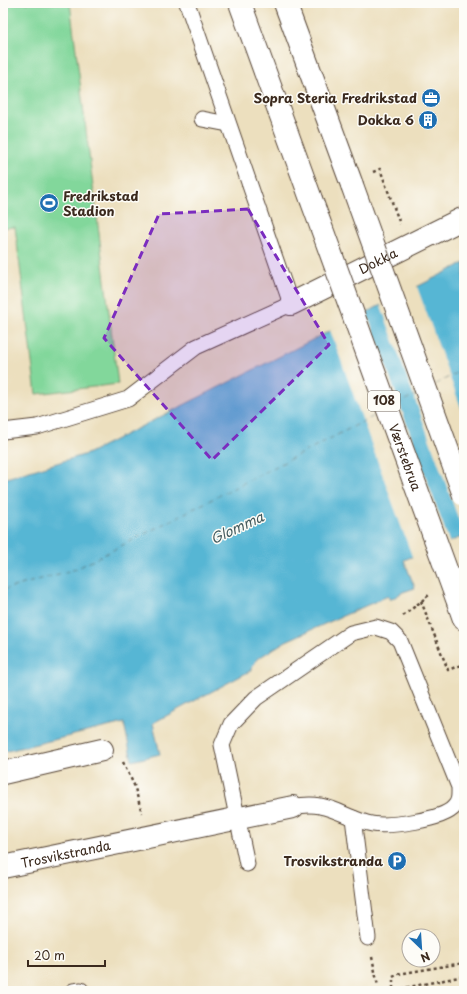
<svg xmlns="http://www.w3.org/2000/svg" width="467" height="994" font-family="'Playpen Sans',sans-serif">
<rect width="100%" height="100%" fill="#fdfcf7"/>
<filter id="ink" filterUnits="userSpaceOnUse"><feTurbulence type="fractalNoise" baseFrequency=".025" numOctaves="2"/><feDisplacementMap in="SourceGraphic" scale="8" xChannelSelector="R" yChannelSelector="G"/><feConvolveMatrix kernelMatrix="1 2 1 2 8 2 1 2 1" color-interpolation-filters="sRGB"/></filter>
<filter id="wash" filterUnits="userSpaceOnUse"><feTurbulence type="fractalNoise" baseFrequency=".012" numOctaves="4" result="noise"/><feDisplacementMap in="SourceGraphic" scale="16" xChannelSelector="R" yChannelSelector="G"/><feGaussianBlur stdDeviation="0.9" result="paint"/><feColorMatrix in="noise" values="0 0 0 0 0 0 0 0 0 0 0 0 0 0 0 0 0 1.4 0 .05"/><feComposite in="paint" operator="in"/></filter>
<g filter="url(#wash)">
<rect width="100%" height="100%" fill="#ecdfbe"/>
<polygon fill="#82d79b" stroke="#5e805c" points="3,3 70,3 118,384 36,394 15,227 3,228"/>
<polygon fill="#56b6d4" stroke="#487079" points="464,263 464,536 404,560 415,588 403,592 390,600 388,596 286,641 257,659 250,671 153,723 160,754 132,761 124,723 3,752 3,479 87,454"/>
<g fill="#ecdfbe">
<polygon points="416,284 464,416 464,534 380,303"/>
<polygon points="366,311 450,544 413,559 330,330"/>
</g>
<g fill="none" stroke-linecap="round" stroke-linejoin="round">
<g stroke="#445b5e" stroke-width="1" stroke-dasharray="5 4" stroke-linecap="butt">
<polyline points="436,384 464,369"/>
<polyline points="397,404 417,394"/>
<polyline points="3,590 76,569 378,414"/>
</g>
</g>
</g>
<g filter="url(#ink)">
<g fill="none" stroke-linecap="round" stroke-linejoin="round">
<g stroke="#564536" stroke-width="17">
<g id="lane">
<polyline points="202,119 228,124"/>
<polyline points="3,431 37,427 128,399 196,347 291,304 187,3"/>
<polyline points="353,818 368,938"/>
<path d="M247,864L222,745L231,724L256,698L351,633L376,627L391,632L400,641L459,787C459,795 460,801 454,807C443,820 388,827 372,824C354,821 338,809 320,806C311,804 302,805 293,807"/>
<polyline points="73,991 81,990"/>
</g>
</g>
<g stroke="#564536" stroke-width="24">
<g id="street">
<path id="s1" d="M291,304L464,218"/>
<polyline points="3,773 102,750"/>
<path id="s2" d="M3,867L293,807"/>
</g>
</g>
<g stroke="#564536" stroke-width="24">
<g id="primary">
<polyline points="240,3 311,199"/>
<polyline points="285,3 352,185"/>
<polyline points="458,602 464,619"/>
</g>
</g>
<g stroke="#564536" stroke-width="2.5" stroke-dasharray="3 3" stroke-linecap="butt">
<polyline points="373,172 380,169 400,224"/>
<polyline points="421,601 448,670 461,665"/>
<polyline points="403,616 429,595"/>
<polyline points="123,762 134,785 142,813"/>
<polyline points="372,957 378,986"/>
<polyline points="393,989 393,977 398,974 464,963"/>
<polyline points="389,991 464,976"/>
</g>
<use href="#lane" stroke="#fff" stroke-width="15"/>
<use href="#street" stroke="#fff" stroke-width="22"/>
<use href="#primary" stroke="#fff" stroke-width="22"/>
<g stroke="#564536" stroke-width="24" stroke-linecap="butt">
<g id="primary-bridge">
<polyline points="352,185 464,495"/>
<path id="s3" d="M311,199L458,602"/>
</g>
</g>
<use href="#primary-bridge" stroke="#fff" stroke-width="22"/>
</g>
</g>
<path fill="#7b2cbf" fill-opacity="0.2" stroke="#7b2cbf" stroke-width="3" stroke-dasharray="8 5" stroke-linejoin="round" d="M248,209L329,345L212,460L104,338L159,214Z"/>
<defs>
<g id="office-disc" transform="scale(1)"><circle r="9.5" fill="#1f6fb2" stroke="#fdfcf7"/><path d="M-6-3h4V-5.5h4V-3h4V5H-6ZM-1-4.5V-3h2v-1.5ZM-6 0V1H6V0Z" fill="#fff"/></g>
<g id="building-disc" transform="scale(1)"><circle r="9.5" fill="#1f6fb2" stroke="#fdfcf7"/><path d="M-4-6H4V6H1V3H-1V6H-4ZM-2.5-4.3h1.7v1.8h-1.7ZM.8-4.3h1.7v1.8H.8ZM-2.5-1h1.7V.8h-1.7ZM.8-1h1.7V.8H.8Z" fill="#fff"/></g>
<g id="stadium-disc" transform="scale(1)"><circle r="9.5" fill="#1f6fb2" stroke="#fdfcf7"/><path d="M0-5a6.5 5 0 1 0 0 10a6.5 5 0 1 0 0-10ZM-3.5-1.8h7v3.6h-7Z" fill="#fff"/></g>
<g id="parking-disc" transform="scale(1)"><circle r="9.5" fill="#1f6fb2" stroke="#fdfcf7"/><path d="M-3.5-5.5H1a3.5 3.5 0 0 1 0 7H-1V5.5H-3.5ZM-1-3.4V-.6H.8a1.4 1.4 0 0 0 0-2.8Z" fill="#fff"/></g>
</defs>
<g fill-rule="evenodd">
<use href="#office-disc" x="431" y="98"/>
<use href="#building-disc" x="428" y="120"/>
<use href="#stadium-disc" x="49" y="203"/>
<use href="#parking-disc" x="397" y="861"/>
</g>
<g text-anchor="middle" stroke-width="3" stroke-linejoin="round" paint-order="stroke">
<rect fill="#fdfcf7" stroke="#75695f" stroke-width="1" x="368" y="391" width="32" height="20" rx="3"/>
<g font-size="12" font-weight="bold" fill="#3b2a1e">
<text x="384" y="405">108</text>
</g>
<g font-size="13" font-weight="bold" fill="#3b2a1e" stroke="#fdfcf7" text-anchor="end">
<text x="417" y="103">Sopra Steria Fredrikstad</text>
<text x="414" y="125">Dokka 6</text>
<text x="63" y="201" text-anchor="start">Fredrikstad<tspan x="63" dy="15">Stadion</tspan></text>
<text x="383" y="866">Trosvikstranda</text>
</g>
<g font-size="13" fill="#3b2a1e" stroke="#fdfcf7">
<text dy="5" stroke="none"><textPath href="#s1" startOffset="97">Dokka</textPath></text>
<text dy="5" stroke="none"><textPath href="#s3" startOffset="275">Værstebrua</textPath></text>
<text dy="5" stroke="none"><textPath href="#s2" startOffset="64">Trosvikstranda</textPath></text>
</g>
<g font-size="14" font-style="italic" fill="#445b5e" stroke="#fdfcf7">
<text transform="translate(237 528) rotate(-25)" y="5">Glomma</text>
</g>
</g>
<rect width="467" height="994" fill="none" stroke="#fdfcf7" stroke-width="16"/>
<g transform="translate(421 948) rotate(155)"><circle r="19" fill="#fdfcf7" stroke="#afa8a0"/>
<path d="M0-3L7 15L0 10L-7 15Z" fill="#1f6fb2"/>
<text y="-6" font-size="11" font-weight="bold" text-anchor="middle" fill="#3b2a1e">N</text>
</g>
<path d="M28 960v6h77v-6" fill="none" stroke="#3b2a1e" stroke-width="2"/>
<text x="34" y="960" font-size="12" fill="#3b2a1e" stroke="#fdfcf7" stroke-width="3" paint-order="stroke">20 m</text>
</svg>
